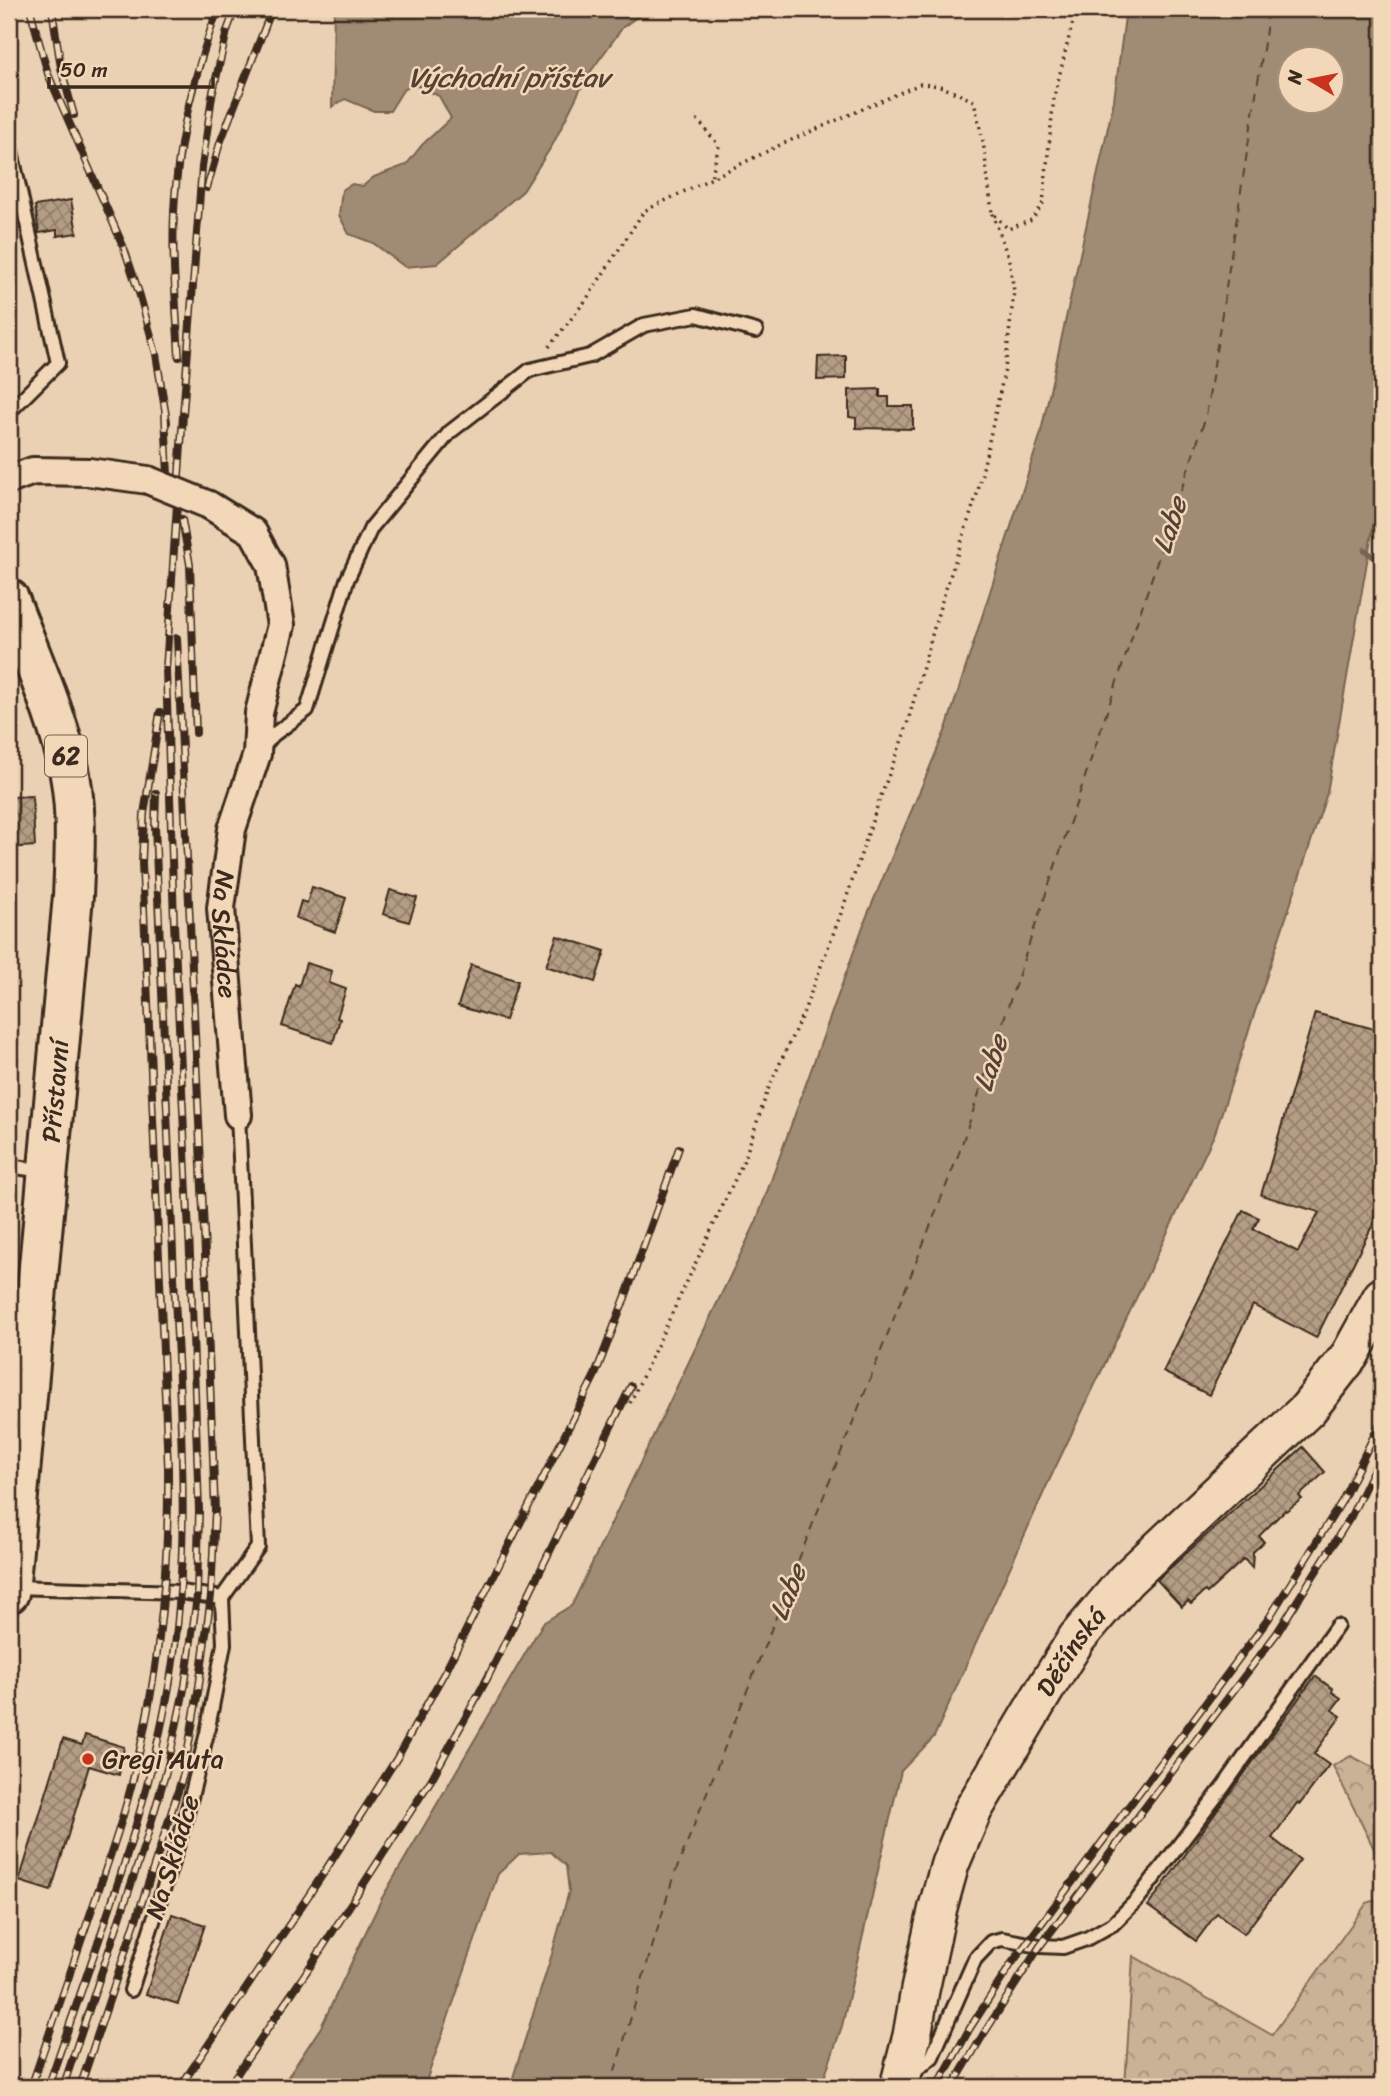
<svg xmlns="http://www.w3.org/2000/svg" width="1391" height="2096" font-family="Sriracha,sans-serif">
<defs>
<pattern id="forest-crowns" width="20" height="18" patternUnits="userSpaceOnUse" patternTransform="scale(1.75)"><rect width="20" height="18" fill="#cab297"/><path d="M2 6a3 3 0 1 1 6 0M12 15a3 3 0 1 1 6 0" fill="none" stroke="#a5917b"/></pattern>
<pattern id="building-cross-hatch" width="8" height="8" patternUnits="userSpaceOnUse" patternTransform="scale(1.75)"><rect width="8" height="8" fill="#b49d85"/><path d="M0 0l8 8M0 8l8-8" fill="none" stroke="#94806c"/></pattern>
</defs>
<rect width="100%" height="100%" fill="#ebd1b3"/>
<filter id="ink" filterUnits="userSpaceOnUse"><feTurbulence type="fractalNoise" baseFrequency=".0143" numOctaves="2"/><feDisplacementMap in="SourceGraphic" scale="14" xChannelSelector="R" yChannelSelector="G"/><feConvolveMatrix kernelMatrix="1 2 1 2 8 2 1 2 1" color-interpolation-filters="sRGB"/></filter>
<g filter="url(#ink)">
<g fill="url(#forest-crowns)" stroke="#826e5a" stroke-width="2">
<polygon points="1382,1727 1382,1865 1333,1766 1351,1756 1376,1769"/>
<polygon points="1382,1898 1382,2087 1125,2087 1133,1956 1272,2035 1367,1903"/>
</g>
<g fill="#a08b74" stroke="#786452" stroke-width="2" fill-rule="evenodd">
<polygon points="334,9 648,9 623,27 586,78 553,144 523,191 437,264 405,267 373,243 349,234 339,215 342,190 352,184 363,186 374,177 406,165 422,145 451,118 439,96 413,84 403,90 390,111 374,111 345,99 332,107"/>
<path d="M1126,9H1382V475L1327,793L1215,1133L1047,1485L934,1737L901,1771L842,2026L821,2087H510L552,1954L569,1891L566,1866L551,1852L519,1854L498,1874L424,2087H281L321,2027L382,1898L543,1623L572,1605L756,1222L866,918L946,729L1040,436L1114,100ZM1290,60H1332V102H1290Z"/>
</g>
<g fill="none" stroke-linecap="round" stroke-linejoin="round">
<polyline stroke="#786452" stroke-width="6" points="1365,550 1382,564"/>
<polyline stroke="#544234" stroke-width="2" stroke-dasharray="9 7" stroke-linecap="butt" points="610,2087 672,1881 959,1153 1206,416 1266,30 1267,9"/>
</g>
<g fill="url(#building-cross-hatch)" stroke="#3b2a1e" stroke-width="2">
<polygon points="71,200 77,233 57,236 57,230 39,233 35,206"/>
<polygon points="846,356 846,379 817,380 818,357"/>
<polygon points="880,389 880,397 889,397 889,406 913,406 913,429 856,428 856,418 849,417 849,390"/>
<polygon points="32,796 35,846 9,848 9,797"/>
<polygon points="312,887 346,898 335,932 296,918 301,901 307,903"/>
<polygon points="390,890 417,898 409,922 383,914"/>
<polygon points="557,936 605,951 595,982 546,966"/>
<polygon points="306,963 332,971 329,983 346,989 337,1018 340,1019 333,1043 282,1026 295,984 299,986"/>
<polygon points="471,965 518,981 505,1020 458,1006"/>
<polygon points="1315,1013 1382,1031 1382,1197 1372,1226 1316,1338 1253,1305 1209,1395 1163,1372 1243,1210 1259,1218 1253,1229 1298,1252 1319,1212 1261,1195"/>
<polygon points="1303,1447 1325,1472 1299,1496 1302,1499 1286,1511 1285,1510 1259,1536 1264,1542 1253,1552 1252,1568 1244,1559 1207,1593 1205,1591 1191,1604 1188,1601 1182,1607 1157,1580"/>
<polygon points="1315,1676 1333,1689 1332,1692 1341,1698 1332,1710 1341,1716 1314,1754 1329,1765 1300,1804 1297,1803 1272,1838 1300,1860 1244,1934 1217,1913 1196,1941 1148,1906"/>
<polygon points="85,1735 124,1747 119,1775 89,1766 51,1891 19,1881 63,1739 82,1745"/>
<polygon points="172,1914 205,1925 178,2004 146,1994"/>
</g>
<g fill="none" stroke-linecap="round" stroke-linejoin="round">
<g stroke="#3b2a1e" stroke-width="18">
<g id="lane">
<polyline points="9,142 58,363 9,412"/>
<polyline points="261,749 273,735 307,710 347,580 371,528 450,432 530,370 590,356 644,325 696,315 756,331"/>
<polyline points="9,1166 43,1171"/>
<polyline points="13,1587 181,1592 222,1598 224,1644 207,1733 184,1825 131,1990"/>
<polyline points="222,1598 258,1547 238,1115"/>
<polyline points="911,2075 932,2057 975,1959 991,1942 1002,1939 1040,1946 1063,1947 1086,1939 1113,1924 1137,1900 1224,1786 1337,1626"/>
</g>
</g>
<g stroke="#3b2a1e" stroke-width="32">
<g id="street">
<polyline points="9,480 33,471 89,472 148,480"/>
<path id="s1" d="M209,505L253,532L271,565L281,625L259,713L257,754L232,829L221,908L238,1115"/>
</g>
</g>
<g stroke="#3b2a1e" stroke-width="42">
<g id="secondary">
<path id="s2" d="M899,2087L912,2036L920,1990L938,1907L950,1864L973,1810L1044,1691L1077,1638L1126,1580L1308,1409L1350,1355L1382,1297"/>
</g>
</g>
<g stroke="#3b2a1e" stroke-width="44">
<path id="primary" d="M9,599C29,651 52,703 66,756C78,802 75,850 73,896L9,1593"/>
</g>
<g stroke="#3b2a1e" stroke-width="3.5" stroke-dasharray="2 5" stroke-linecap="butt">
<polyline points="697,119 719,146 711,178"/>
<polyline points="549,347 586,300 644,211 780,145 920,84 940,86 974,101 983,141 992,212 1008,229 1032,220 1043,203 1054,97 1076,9"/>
<polyline points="630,1403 744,1160 769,1087 804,1011 843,908 879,801 905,732 939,610 978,491 1005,369 1014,291 1009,260 992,212"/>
</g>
<use href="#lane" stroke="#f2d8b9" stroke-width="12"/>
<use href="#street" stroke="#f2d8b9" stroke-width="26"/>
<use href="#secondary" stroke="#f2d8b9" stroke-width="37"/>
<use href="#primary" stroke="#f2d8b9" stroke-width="38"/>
<g stroke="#3b2a1e" stroke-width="8">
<g id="rail">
<polyline points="30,9 48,74 124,248 140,296 156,354 167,422"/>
<polyline points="52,9 61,68 74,115"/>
<polyline points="207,188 220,143 272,9"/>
<path d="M179,357C176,300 170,242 176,185C181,125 197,66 218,9"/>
<polyline points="165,414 169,495"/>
<polyline points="182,519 190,565 196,733"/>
<path d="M31,2087C52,2027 72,1966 93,1906C110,1857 127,1808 138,1758C160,1663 169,1565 168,1467L142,863L144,814L160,712"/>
<path d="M48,2087C93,1954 146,1821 170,1681C192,1547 180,1411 174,1276C167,1126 162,976 155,826L156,793"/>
<polyline points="63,2087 146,1840 168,1765 185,1685 197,1596 199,1511 191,1276 174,923 166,669 183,415 202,167 212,96 227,31 235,9"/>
<polyline points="80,2087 160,1848 184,1772 199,1686 211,1596 215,1510 206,1276 177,638"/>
<polyline points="180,2087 325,1871 397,1758 448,1666 595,1375 625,1298 679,1148"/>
<polyline points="228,2087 311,1965 431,1780 488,1677 631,1386"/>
<polyline points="937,2087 970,2028 1012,1963 1269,1618 1342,1501 1382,1419"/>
<polyline points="952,2087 983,2035 1040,1946 1277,1633 1351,1516 1382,1452"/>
</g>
</g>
<use href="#rail" stroke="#f2d8b9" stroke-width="5" stroke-dasharray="16" stroke-linecap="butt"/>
<g stroke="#3b2a1e" stroke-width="32" stroke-linecap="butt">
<polyline id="street-bridge" points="148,480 209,505"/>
</g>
<use href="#street-bridge" stroke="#f2d8b9" stroke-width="26"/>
</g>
</g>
<circle fill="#c8321e" stroke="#f2d8b9" stroke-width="2.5" cx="88" cy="1759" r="7"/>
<g text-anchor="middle" stroke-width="5" stroke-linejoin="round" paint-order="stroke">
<rect fill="#f2d8b9" stroke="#725e4c" stroke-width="2" x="45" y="735.5" width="42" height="41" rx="5"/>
<g font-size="24" font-weight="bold" fill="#3b2a1e">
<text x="66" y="764">62</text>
</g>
<g font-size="26" fill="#3b2a1e" stroke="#f2d8b9">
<text dy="9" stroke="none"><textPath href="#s1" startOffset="467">Na Skládce</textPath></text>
<text transform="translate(55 1091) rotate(-85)" y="9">Přístavní</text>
<text dy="9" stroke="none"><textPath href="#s2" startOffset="474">Děčínská</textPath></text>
<text transform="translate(172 1857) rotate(-73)" y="9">Na Skládce</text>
</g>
<g font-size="26" fill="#3b2a1e" stroke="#f2d8b9" text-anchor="start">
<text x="102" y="1768">Gregi Auta</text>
</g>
<g font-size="28" font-style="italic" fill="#544234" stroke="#f2d8b9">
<text x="509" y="87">Východní přístav</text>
<text transform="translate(1169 525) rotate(-72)" y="10">Labe</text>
<text transform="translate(990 1063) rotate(-72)" y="10">Labe</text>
<text transform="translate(787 1592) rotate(-68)" y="10">Labe</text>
</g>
</g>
<rect width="1391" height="2096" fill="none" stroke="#f2d8b9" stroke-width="35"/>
<rect x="18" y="18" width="1356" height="2061" fill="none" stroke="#3b2a1e" stroke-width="2.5" filter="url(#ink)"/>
<g transform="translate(1311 80) rotate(280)"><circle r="33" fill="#f2d8b9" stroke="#a9927b" stroke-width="2"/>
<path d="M0-5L12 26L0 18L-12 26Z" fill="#c8321e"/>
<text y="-10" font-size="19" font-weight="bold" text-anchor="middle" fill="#3b2a1e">N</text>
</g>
<path d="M49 77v10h164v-10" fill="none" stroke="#3b2a1e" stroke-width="3.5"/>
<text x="60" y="77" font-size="21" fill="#3b2a1e" stroke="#f2d8b9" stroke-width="5" paint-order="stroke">50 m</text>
</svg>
